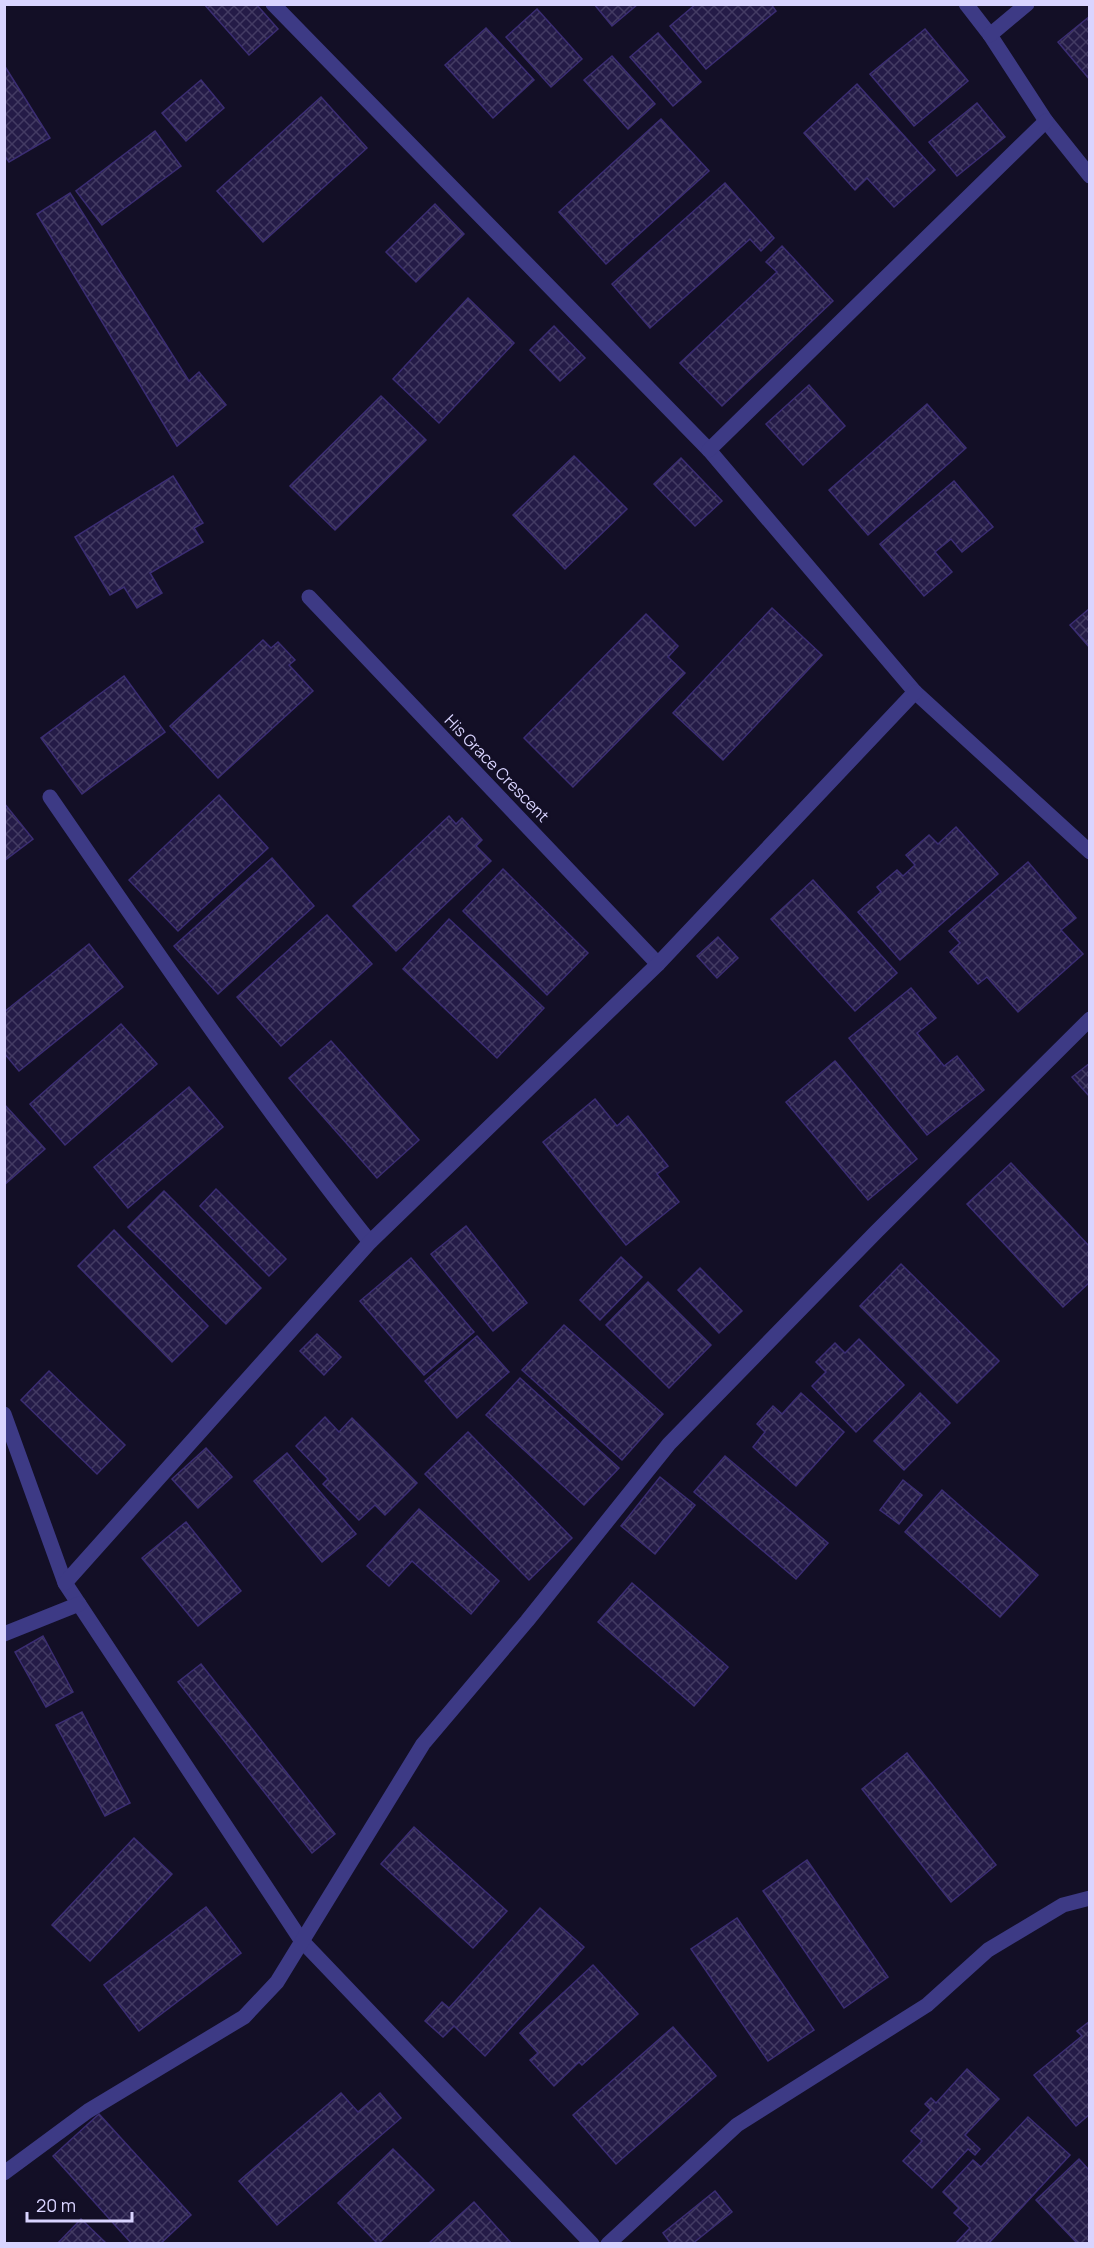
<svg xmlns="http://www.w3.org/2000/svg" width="1094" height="2248" font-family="Manrope,sans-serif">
<defs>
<pattern id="building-cross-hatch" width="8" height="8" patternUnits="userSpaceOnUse" patternTransform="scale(1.5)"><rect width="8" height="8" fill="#241b47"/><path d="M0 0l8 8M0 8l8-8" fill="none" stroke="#433b63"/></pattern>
</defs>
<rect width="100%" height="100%" fill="#130f26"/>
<g fill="url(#building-cross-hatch)" stroke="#3b2d73" stroke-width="1.5">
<polygon points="204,4 256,4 278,29 249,55"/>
<polygon points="594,4 638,4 612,26"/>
<polygon points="696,4 771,4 776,11 706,69 670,26"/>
<polygon points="537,9 582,59 551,87 506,37"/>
<polygon points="1090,16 1090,80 1058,42"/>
<polygon points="486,28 534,80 493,118 445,65"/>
<polygon points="925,29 968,81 914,126 870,74"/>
<polygon points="658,33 701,82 673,106 630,57"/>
<polygon points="612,56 655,104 628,129 584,80"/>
<polygon points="4,65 50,138 9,162 4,155"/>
<polygon points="201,80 224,108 186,141 162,113"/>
<polygon points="857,84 935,170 894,207 867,178 855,190 804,133"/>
<polygon points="321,97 367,148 263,242 217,191"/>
<polygon points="977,103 1005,137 957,176 929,142"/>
<polygon points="661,119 709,171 606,264 559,212"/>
<polygon points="155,131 181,166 102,225 76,191"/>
<polygon points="725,183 774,238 761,251 750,239 650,328 612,284"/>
<polygon points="70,193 189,381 199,372 226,405 177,446 37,214"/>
<polygon points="435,204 464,234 416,282 386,252"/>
<polygon points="782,246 833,301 722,406 680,363 777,272 766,262"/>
<polygon points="468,298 514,343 439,423 393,379"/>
<polygon points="554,326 585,358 560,381 530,350"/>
<polygon points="809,385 845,426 803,465 766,424"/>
<polygon points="381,396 426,440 335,530 290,486"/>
<polygon points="927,404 966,448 868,535 829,490"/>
<polygon points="574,456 627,509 565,569 513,515"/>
<polygon points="681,458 722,501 695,526 654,484"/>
<polygon points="173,476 203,523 194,528 203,542 150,573 162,593 137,608 124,587 110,595 75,537"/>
<polygon points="954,481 993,527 962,552 951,539 935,552 952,572 924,596 880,544"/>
<polygon points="772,608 822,655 723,760 673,713"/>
<polygon points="1090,608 1090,648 1070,625"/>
<polygon points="646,614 678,646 668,657 685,673 573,787 524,738"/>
<polygon points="263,640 271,648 278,642 295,660 289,665 313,691 218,778 170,726"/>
<polygon points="124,676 165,732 82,794 41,738"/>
<polygon points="219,795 268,848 178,931 129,880"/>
<polygon points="4,803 33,839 4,861"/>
<polygon points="449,816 456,824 462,818 482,840 476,846 491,861 396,951 353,906"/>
<polygon points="956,827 998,874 900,960 858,912 881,892 877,887 897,870 903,876 915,865 906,855 929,835 938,844"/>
<polygon points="272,858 314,906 218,994 174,946"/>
<polygon points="1028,862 1076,918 1061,930 1083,954 1018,1012 987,977 978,984 950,952 960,943 949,931"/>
<polygon points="503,869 588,953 547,995 463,911"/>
<polygon points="813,880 897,973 855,1011 771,919"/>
<polygon points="327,915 372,964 281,1046 237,997"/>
<polygon points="449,919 544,1008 497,1058 403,969"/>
<polygon points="718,937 738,958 717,978 697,956"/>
<polygon points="89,944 123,987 19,1071 4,1053 4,1012"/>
<polygon points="911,988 936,1018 917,1033 944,1066 957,1056 984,1090 927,1135 849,1038"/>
<polygon points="121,1024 157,1064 65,1145 30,1104"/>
<polygon points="331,1041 419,1140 377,1178 289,1078"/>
<polygon points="835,1061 917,1159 868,1200 786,1102"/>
<polygon points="1090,1063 1090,1097 1072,1077"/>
<polygon points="189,1087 223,1127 128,1208 94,1167"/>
<polygon points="595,1099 617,1126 628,1116 668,1166 657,1174 679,1202 626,1245 543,1142"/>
<polygon points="4,1104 45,1149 4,1185"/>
<polygon points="1011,1163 1090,1247 1090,1282 1063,1307 967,1204"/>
<polygon points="216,1189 286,1259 269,1276 200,1206"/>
<polygon points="164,1191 261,1288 226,1324 128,1227"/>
<polygon points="466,1226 527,1303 493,1331 431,1254"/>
<polygon points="114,1230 208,1326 172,1362 78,1266"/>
<polygon points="621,1257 642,1277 600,1320 580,1300"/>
<polygon points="411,1258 474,1332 424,1375 360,1301"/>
<polygon points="901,1264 999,1361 957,1403 860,1306"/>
<polygon points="700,1268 742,1311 719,1333 678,1290"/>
<polygon points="648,1282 711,1345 669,1388 606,1325"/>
<polygon points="564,1325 663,1414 622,1460 522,1370"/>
<polygon points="317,1334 341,1357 324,1375 300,1351"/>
<polygon points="477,1336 509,1372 457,1418 425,1381"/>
<polygon points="859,1339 904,1385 856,1432 812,1386 826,1372 816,1362 835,1343 845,1353"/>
<polygon points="49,1371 125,1445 97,1474 21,1400"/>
<polygon points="520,1378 619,1468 584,1505 486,1415"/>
<polygon points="801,1393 844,1432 796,1486 753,1447 765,1432 757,1424 773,1406 782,1414"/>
<polygon points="920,1393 950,1423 904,1470 874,1441"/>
<polygon points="325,1417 339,1432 352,1418 417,1483 385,1515 375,1505 359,1520 323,1484 328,1479 296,1446"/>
<polygon points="468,1432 572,1538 529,1580 425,1474"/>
<polygon points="206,1448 232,1477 198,1508 172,1479"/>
<polygon points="287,1453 356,1534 322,1562 254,1481"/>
<polygon points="725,1456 828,1543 796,1579 694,1492"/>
<polygon points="660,1477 695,1505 655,1554 621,1526"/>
<polygon points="903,1480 922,1495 899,1524 880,1510"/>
<polygon points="942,1490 1038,1575 1000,1617 905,1532"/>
<polygon points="419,1509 499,1581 471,1614 412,1561 389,1586 367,1566"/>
<polygon points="186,1522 241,1591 198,1626 142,1558"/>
<polygon points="632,1583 728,1667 694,1706 598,1622"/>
<polygon points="43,1636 73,1692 46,1707 15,1652"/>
<polygon points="201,1664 335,1834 312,1853 178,1682"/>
<polygon points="82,1712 130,1803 105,1816 56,1725"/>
<polygon points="907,1753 996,1865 951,1902 862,1789"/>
<polygon points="414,1827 507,1911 473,1948 381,1864"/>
<polygon points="134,1838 172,1874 90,1961 52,1925"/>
<polygon points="807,1860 888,1977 844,2008 763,1891"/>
<polygon points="206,1907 241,1953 139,2031 104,1985"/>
<polygon points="540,1908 584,1947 485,2056 454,2026 443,2037 425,2021 442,2002 449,2008"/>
<polygon points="737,1918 814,2030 768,2061 691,1949"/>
<polygon points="593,1965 638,2014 582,2065 579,2062 554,2086 530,2060 538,2053 520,2033"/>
<polygon points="1090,2021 1090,2114 1076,2126 1034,2075 1082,2036 1077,2031"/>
<polygon points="673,2027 716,2076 616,2164 573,2115"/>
<polygon points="967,2069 999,2099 965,2135 980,2149 975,2155 968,2149 932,2188 903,2161 922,2141 911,2131 931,2110 925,2104 931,2098 936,2103"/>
<polygon points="341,2093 358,2112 380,2093 401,2118 277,2225 239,2181"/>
<polygon points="99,2114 191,2215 160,2244 132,2244 53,2156"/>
<polygon points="1028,2117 1070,2155 988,2244 955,2244 970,2228 954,2213 959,2208 943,2192 973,2160 981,2167"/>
<polygon points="393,2149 434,2190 378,2244 338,2203"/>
<polygon points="1079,2159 1090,2171 1090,2244 1078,2244 1036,2200"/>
<polygon points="715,2191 732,2212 692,2244 671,2244 663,2233"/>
<polygon points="474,2202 512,2244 428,2244"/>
<polygon points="81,2219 107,2244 57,2244"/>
</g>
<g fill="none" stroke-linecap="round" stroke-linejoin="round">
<g stroke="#3d3a85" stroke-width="15">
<polyline points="273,4 709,450 915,692 1090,852"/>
<polyline points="966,4 990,35 1046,121 1090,176"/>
<polyline points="990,35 1027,4"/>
<polyline points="709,450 1046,121"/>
<polyline points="309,597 658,964"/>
<path d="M50,797C154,948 256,1099 370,1242"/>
<polyline points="4,1414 65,1583 301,1940 592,2244"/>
<polyline points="65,1583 370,1242 658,964 915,692"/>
<polyline points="4,1634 79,1604"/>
<polyline points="4,2173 88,2111 244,2017 277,1982 423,1744 527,1621 669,1444 876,1232 1090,1019"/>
<polyline points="608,2244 737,2125 927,2005 988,1950 1063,1905 1090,1898"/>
</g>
</g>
<g text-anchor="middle" stroke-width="6" stroke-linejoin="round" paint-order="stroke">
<g font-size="16" fill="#d9d4ff" stroke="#130f26">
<text transform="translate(497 768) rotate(46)" y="6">His Grace Crescent</text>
</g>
</g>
<rect width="1094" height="2248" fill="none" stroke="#d9d4ff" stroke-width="12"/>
<path d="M27 2212v9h105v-9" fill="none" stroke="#d9d4ff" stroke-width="3"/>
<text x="36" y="2212" font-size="18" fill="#d9d4ff" stroke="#130f26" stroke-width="4.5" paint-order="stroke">20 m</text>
</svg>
